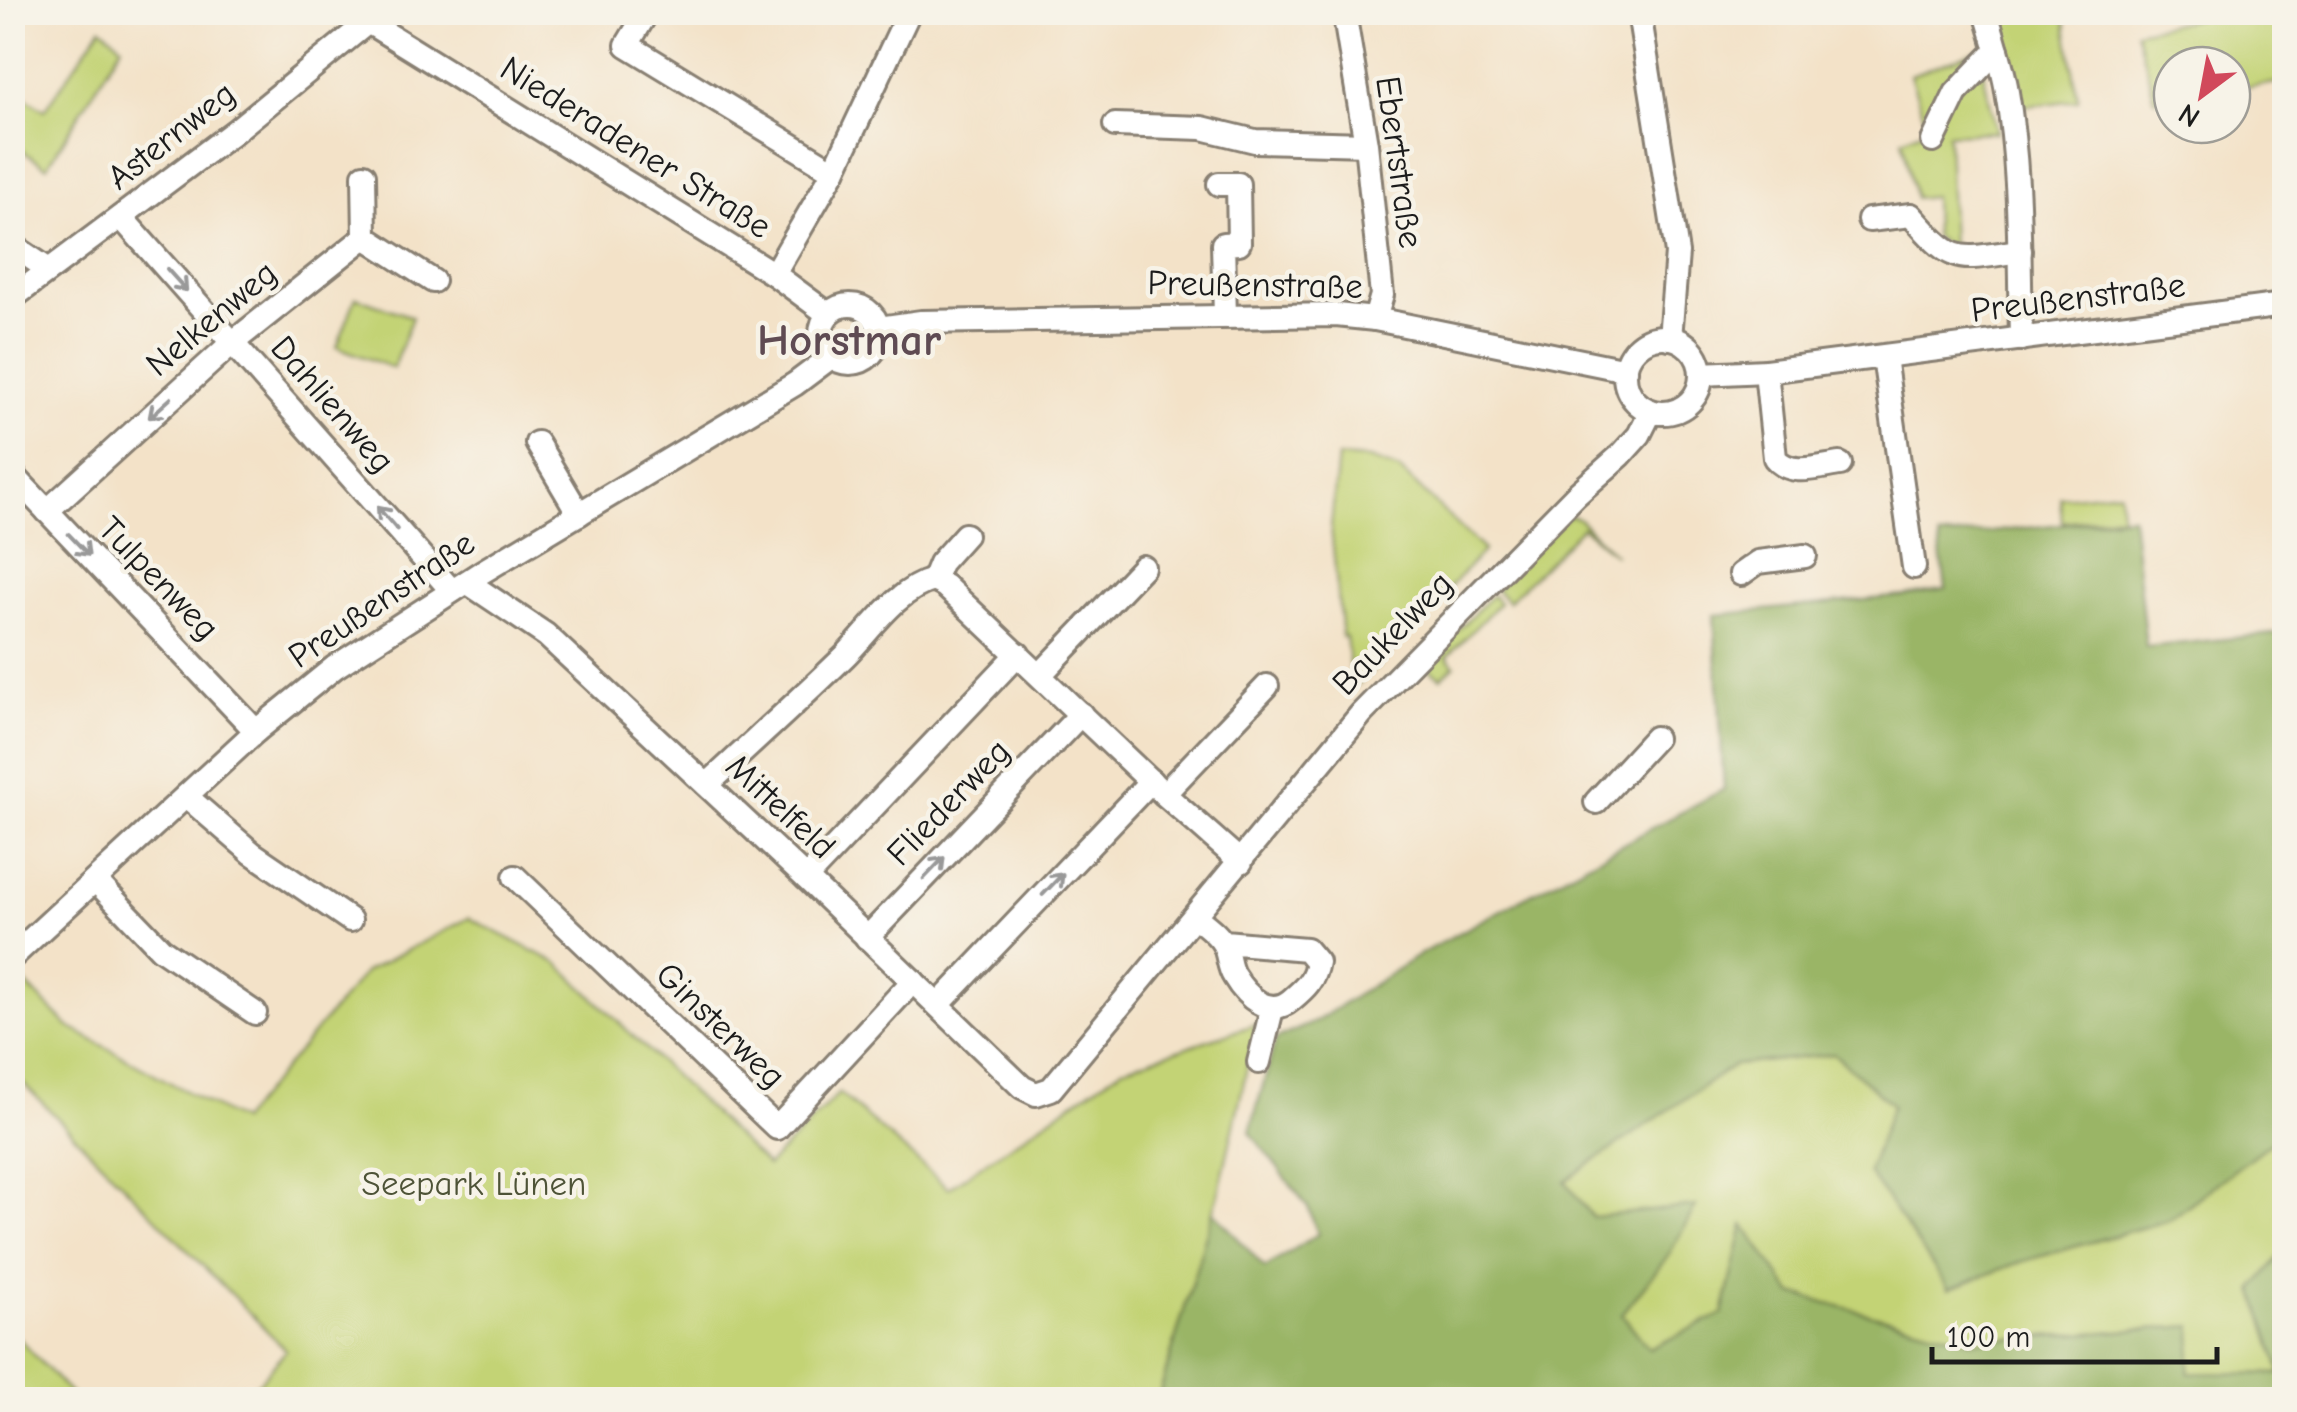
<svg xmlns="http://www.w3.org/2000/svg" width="2297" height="1412" font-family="'Comic Neue',sans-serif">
<rect width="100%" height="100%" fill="#f7f3e8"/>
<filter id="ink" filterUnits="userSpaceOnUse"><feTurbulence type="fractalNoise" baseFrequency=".01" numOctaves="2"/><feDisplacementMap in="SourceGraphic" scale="20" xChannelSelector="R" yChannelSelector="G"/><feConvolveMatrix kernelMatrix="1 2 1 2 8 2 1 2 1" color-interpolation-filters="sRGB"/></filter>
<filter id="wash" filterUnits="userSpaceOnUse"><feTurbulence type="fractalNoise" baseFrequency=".0048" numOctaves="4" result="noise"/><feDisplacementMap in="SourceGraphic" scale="40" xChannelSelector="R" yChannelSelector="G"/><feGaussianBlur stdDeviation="2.25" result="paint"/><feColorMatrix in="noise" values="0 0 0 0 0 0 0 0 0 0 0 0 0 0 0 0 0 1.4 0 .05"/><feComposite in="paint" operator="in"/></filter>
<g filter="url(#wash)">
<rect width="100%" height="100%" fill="#f3e2c8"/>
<g fill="#c3d375" stroke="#707848" stroke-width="2.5">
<polygon points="2003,12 2092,13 2065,20 2078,100 2019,107 1995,15"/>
<polygon points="2200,13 2284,13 2284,82 2232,89 2232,65 2172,65 2172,97 2155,99 2136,31 2200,18"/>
<polygon points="101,27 122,45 47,167 15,146 13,148 13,90 45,110"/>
<polygon points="1978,50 1997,132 1948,134 1952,250 1934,236 1933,196 1915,198 1902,139 1928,128 1910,75"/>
<polygon points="356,297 412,317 393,368 337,347"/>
<polygon points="1338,457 1369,459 1400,470 1484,550 1378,666 1352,688 1346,637 1342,637 1331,527"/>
<polygon points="2119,491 2121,515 2062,522 2060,497"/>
<polygon points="1569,515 1578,518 1615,555 1582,527 1508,602 1496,590"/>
<polygon points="1492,595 1499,603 1447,657 1455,665 1441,678 1424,665"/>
<polygon points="469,918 559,964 767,1166 839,1093 948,1188 1123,1068 1257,1024 1218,1196 1158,1399 244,1400 286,1350 13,1073 12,978 16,975 69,1027 240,1121 365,972"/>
<polygon points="1834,1054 1893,1105 1949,1289 2017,1263 2169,1220 2284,1131 2284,1250 2254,1290 2282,1374 2188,1373 2192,1326 1974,1341 1792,1294 1745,1226 1723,1315 1649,1349 1622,1314 1668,1256 1591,1217 1565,1181 1734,1065"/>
<polygon points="12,1332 13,1332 75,1399 13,1399"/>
</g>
<polygon fill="#9ab566" stroke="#5b6841" stroke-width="2.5" points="2132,516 2146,647 2284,633 2284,1132 2169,1220 2017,1263 1949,1289 1868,1172 1892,1105 1834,1054 1734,1065 1565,1181 1592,1217 1696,1206 1668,1256 1622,1314 1649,1349 1723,1314 1744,1225 1792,1294 1974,1341 2193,1326 2189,1373 2281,1374 2254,1289 2284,1250 2284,1399 1158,1400 1213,1211 1265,1268 1318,1234 1308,1207 1250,1132 1276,1039 1315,1022 1424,952 1724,789 1714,615 1904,596 1946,589 1939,538"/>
</g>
<g filter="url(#ink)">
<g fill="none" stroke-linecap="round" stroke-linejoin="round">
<g stroke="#887f72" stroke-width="28">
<g id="minor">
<polyline points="352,12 774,274 828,314"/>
<polyline points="647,12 627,45 834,171"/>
<polyline points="1344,12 1366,144 1382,295 1375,319"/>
<polyline points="1639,12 1677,253 1670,338"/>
<path d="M1986,12C1993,37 2001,61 2006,86C2021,170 2019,255 2021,339"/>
<polyline points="1115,125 1202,128 1255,141 1366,144"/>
<polyline points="1933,141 1956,93 1997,50"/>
<polyline points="364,175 365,237"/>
<polyline points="1219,184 1238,184 1239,243 1223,244 1225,316"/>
<polyline points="121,217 452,591"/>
<path d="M1869,220L1911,215C1956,266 1954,260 2020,251"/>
<polyline points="12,245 49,270"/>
<polyline points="774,274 834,171 909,12"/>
<polyline points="12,298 235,131 368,22"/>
<circle cx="850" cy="334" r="29"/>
<polyline points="879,328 921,322 1336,315 1375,319 1626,370"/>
<circle cx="1663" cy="375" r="38"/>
<polyline points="1884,357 1914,567"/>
<path d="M1766,371L1775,458C1790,477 1818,467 1840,464"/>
<polyline points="1701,374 1766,371 2284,305"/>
<polyline points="537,443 579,514"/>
<polyline points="12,474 256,731"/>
<polyline points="47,511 232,343 365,237 433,281"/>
<polyline points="1741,574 1758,562 1805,556"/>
<polyline points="933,580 940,563 965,535"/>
<polyline points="467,582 546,635 806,878 1022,1087 1036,1094 1051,1089 1362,713 1576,495 1621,455 1639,435 1651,411"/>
<polyline points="1040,675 1143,567"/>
<path d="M707,785C753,742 800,700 845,656C870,631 897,589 933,580L945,586L1164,794L1241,862"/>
<polyline points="1164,794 1267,686"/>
<polyline points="186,796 252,853 350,920"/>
<polyline points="1596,802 1655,738"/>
<polyline points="515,877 777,1128 913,981"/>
<polyline points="806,878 1018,654"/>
<polyline points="96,881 161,949 255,1013"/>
<path d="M1196,917C1205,925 1219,934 1224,945C1229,955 1228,967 1234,976C1246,996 1269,1019 1291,1000C1304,989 1314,981 1317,962L1306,949L1224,942"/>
<polyline points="867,938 1081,714"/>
<polyline points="12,957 256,731 335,667 482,572 795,384 831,357"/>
<polyline points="938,1005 1151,781"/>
<polyline points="1259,1062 1272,1009"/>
</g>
</g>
<use href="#minor" stroke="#fff" stroke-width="22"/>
</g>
<defs><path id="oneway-shaft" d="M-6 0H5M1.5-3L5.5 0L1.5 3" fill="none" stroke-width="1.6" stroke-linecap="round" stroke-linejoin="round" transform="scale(2.5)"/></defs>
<g stroke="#999">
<use href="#oneway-shaft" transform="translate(177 280) rotate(48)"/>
<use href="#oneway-shaft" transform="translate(160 408) rotate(138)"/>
<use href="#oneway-shaft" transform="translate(387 518) rotate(-131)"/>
<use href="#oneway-shaft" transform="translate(79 545) rotate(46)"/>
<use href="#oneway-shaft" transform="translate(934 868) rotate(-46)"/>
<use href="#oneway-shaft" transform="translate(1053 884) rotate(-46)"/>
</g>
</g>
<g text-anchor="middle" stroke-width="9" stroke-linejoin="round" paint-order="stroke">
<g font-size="35" fill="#1c1c1c" stroke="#f7f3e8">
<text transform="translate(171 135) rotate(-38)" y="12">Asternweg</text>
<text transform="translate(636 147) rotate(32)" y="12">Niederadener Straße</text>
<text transform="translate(1400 162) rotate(82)" y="12">Ebertstraße</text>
<text transform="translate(1255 284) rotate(1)" y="12">Preußenstraße</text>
<text transform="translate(2078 297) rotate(-7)" y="12">Preußenstraße</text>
<text transform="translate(211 318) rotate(-40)" y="12">Nelkenweg</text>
<text transform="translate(333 404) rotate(49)" y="12">Dahlienweg</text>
<text transform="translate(159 578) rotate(46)" y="12">Tulpenweg</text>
<text transform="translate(381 599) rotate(-34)" y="12">Preußenstraße</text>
<text transform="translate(1392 633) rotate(-46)" y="12">Baukelweg</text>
<text transform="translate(948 802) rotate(-46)" y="12">Fliederweg</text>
<text transform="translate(781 806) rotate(43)" y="12">Mittelfeld</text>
<text transform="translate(721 1025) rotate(44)" y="12">Ginsterweg</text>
</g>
<g font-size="35" fill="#4e5337" stroke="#f7f3e8">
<text x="474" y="1195">Seepark Lünen</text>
</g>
<g font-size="45" font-weight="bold" fill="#5f4b53" stroke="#f7f3e8">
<text x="849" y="355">Horstmar</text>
</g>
</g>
<rect width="2297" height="1412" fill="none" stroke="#f7f3e8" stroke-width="50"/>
<g transform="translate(2202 95) rotate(212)"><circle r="48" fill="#f7f3e8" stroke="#9f9d96" stroke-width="2.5"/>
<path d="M0-8L18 38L0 25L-18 38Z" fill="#d1495b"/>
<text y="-15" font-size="28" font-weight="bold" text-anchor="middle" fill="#1c1c1c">N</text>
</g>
<path d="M1932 1347v15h285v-15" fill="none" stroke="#1c1c1c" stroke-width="5"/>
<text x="1947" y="1347" font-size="30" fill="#1c1c1c" stroke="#f7f3e8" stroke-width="8" paint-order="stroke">100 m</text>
</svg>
